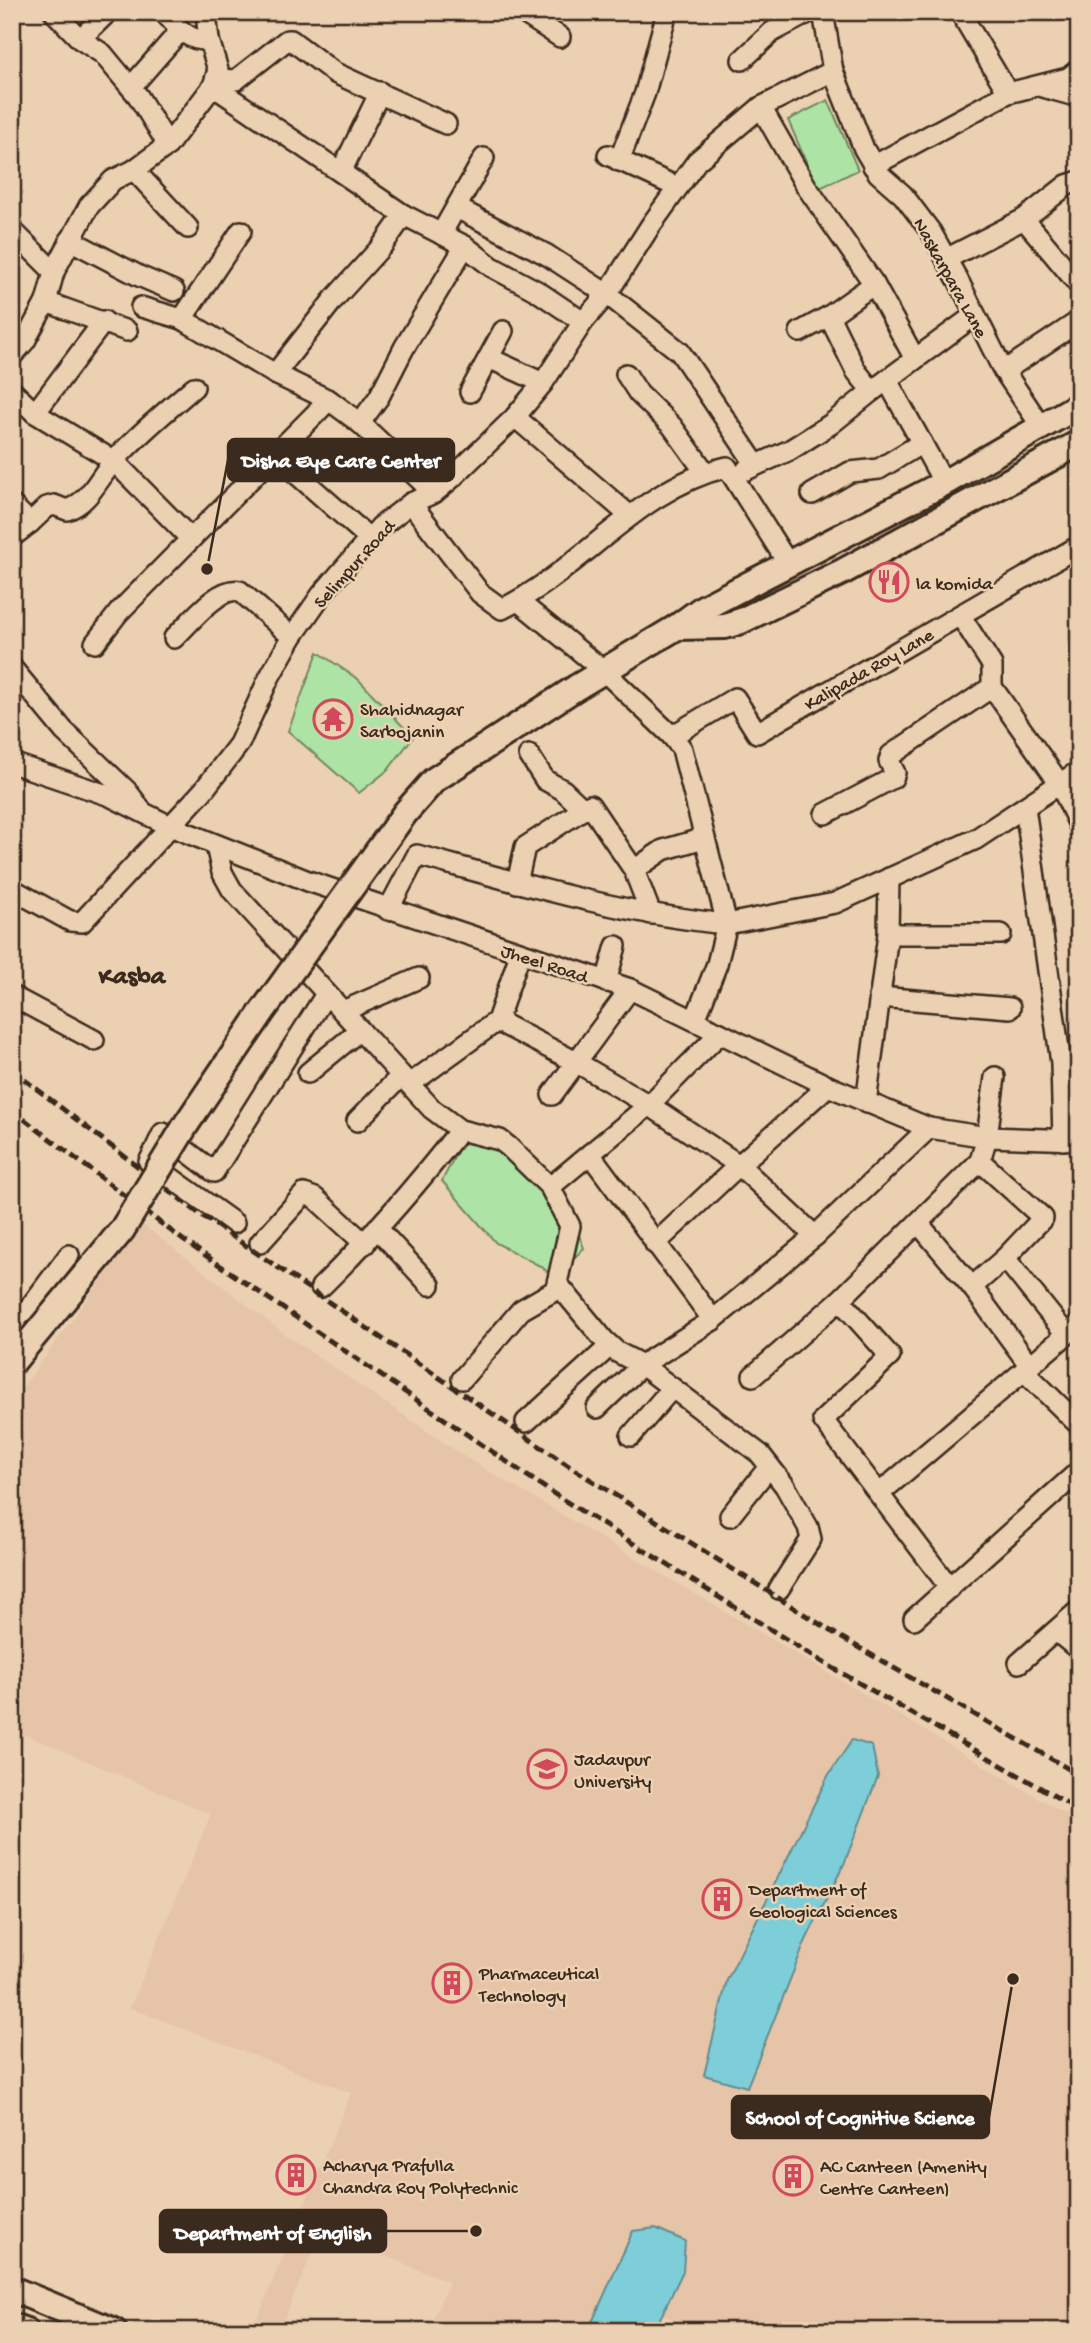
<svg xmlns="http://www.w3.org/2000/svg" width="1091" height="2343" font-family="'Gochi Hand',sans-serif">
<rect width="100%" height="100%" fill="#ebd1b2"/>
<filter id="ink" filterUnits="userSpaceOnUse"><feTurbulence type="fractalNoise" baseFrequency=".0143" numOctaves="2"/><feDisplacementMap in="SourceGraphic" scale="14" xChannelSelector="R" yChannelSelector="G"/><feConvolveMatrix kernelMatrix="1 2 1 2 8 2 1 2 1" color-interpolation-filters="sRGB"/></filter>
<g filter="url(#ink)">
<polygon fill="#e6c4a7" points="142,1224 286,1335 465,1457 1079,1822 1079,2331 699,2331 663,2315 655,2331 428,2331 449,2282 322,2230 279,2331 252,2331 351,2093 130,2008 211,1814 12,1729 12,1402"/>
<g fill="#ade3a5" stroke="#748662" stroke-width="2">
<polygon points="828,100 858,170 818,189 788,120"/>
<polygon points="318,652 359,680 413,737 388,770 359,793 288,731"/>
<polygon points="462,1142 498,1146 571,1215 584,1248 554,1278 542,1267 496,1243 442,1181"/>
</g>
<g fill="#7eced9" stroke="#638c8e" stroke-width="2">
<polygon points="852,1740 872,1746 878,1776 844,1864 806,1940 747,2087 704,2075 727,1980 828,1776"/>
<polygon points="655,2228 685,2241 683,2271 654,2331 588,2331 633,2231"/>
</g>
<g fill="none" stroke-linecap="round" stroke-linejoin="round">
<g stroke="#3b2a1e" stroke-width="24">
<g id="minor">
<polyline points="54,12 80,39 103,54 112,65 138,96 168,145"/>
<path d="M164,12C177,27 188,42 209,40"/>
<polyline points="522,12 560,37"/>
<polyline points="823,12 833,71 864,149 878,173 903,195 931,232 958,280 1002,368 1041,426"/>
<polyline points="960,12 1008,93"/>
<polyline points="80,39 108,12"/>
<polyline points="742,60 772,32 810,12"/>
<polyline points="217,79 236,80 287,40 291,40 335,73 446,124"/>
<polyline points="213,86 404,215 465,246 492,267 537,291 583,322"/>
<polyline points="1039,86 1079,97"/>
<polyline points="131,87 180,31"/>
<polyline points="761,107 806,186 874,284 915,359"/>
<polyline points="608,155 677,187"/>
<polyline points="619,161 645,93 667,12"/>
<polyline points="873,166 1008,93 1068,78 1079,69"/>
<polyline points="134,170 188,228"/>
<polyline points="341,172 380,92"/>
<polyline points="457,208 547,255 607,294 680,352 756,465"/>
<polyline points="1024,219 1079,285"/>
<polyline points="12,230 54,272"/>
<polyline points="441,234 484,158"/>
<polyline points="70,240 139,276 174,291"/>
<polyline points="946,259 1024,219 1067,185 1079,181"/>
<polyline points="46,302 127,331"/>
<polyline points="141,307 182,319 275,374 329,400 360,423 434,493"/>
<polyline points="829,316 856,371 872,391"/>
<polyline points="182,319 241,231"/>
<polyline points="800,332 829,316 874,284"/>
<polyline points="12,356 25,341 46,302 54,272 89,206 113,180 134,170 168,145 213,86 218,70 209,40 207,23 209,12"/>
<polyline points="489,358 543,383"/>
<polyline points="1004,371 1079,321"/>
<polyline points="275,374 334,299 382,246 404,215"/>
<polyline points="626,374 639,394 672,426 705,472"/>
<polyline points="887,380 944,483"/>
<polyline points="12,391 35,413 114,461 191,539 119,612 95,643"/>
<polyline points="470,392 503,331"/>
<polyline points="35,413 104,321"/>
<polyline points="515,417 630,516"/>
<polyline points="360,423 379,397 404,348 465,246"/>
<polyline points="274,454 370,539"/>
<polyline points="746,470 790,450 831,424 872,391 975,315"/>
<polyline points="812,494 850,472 879,469 922,443"/>
<path d="M411,503L480,593L502,609C582,570 637,488 727,467L789,565"/>
<path d="M12,505L30,523L47,507L54,505L67,510C90,502 98,478 114,461C138,434 167,411 194,387"/>
<polyline points="12,537 30,523"/>
<polyline points="191,539 329,400"/>
<polyline points="960,615 992,665 992,687 1060,784 1079,825"/>
<path d="M174,638C190,623 218,586 240,591L292,637"/>
<polyline points="12,668 64,731 127,791 140,808"/>
<polyline points="672,736 735,698 757,733 1079,546"/>
<polyline points="529,755 545,780 563,790 583,809"/>
<polyline points="12,763 110,796 170,826 308,881 630,989 828,1086 929,1128 987,1137 1079,1140"/>
<polyline points="1025,807 1061,1063 1063,1140"/>
<polyline points="825,814 893,778 895,773 889,761 891,755 992,687"/>
<polyline points="216,846 222,872 232,890 432,1109 460,1130 500,1140 509,1147 550,1187 570,1226 557,1283 604,1340 617,1352 642,1365 760,1454 785,1486 808,1527 811,1539 779,1589"/>
<polyline points="634,870 663,850 704,838"/>
<polyline points="517,883 525,847 590,805 634,870 651,914"/>
<polyline points="12,889 70,921 82,922 203,791 239,744 269,678 292,637 322,594 380,527 411,503 434,493 452,478 515,417 543,383 583,322 607,294 651,225 697,161 761,107 833,71"/>
<path d="M388,910L417,855C519,883 621,914 727,924L682,749L672,736L604,671L518,601"/>
<polyline points="888,934 1001,934"/>
<polyline points="606,982 616,946"/>
<polyline points="12,996 94,1040"/>
<polyline points="879,997 1010,1008"/>
<polyline points="343,1011 419,978"/>
<polyline points="695,1020 717,964 727,924 835,903 976,839 1079,771"/>
<polyline points="497,1021 576,1062 649,1105 739,1165 815,1236"/>
<polyline points="308,1073 360,1030"/>
<polyline points="410,1084 497,1021 520,954"/>
<polyline points="552,1095 630,989"/>
<polyline points="866,1103 888,934 889,878"/>
<polyline points="357,1121 401,1076"/>
<polyline points="590,1154 713,1320"/>
<polyline points="550,1187 649,1105 720,1033"/>
<polyline points="234,1223 149,1162 163,1133 214,1172 326,994"/>
<polyline points="919,1224 972,1287 1030,1366"/>
<polyline points="377,1228 430,1285"/>
<polyline points="260,1243 304,1194 315,1198 365,1244"/>
<polyline points="655,1244 739,1165 828,1086"/>
<polyline points="1005,1258 1066,1334"/>
<path d="M321,1287C371,1238 417,1185 460,1130"/>
<polyline points="972,1287 1005,1258 1043,1218 980,1161"/>
<polyline points="840,1300 890,1356 823,1420 950,1588"/>
<polyline points="12,1331 69,1255"/>
<polyline points="1024,1371 1079,1425"/>
<polyline points="753,1376 840,1300 980,1161 987,1137 995,1077"/>
<polyline points="462,1379 521,1310 559,1288"/>
<polyline points="597,1408 642,1365 713,1320 815,1236 929,1128"/>
<polyline points="526,1422 610,1346"/>
<polyline points="631,1436 672,1388"/>
<polyline points="880,1493 1079,1324"/>
<polyline points="730,1516 769,1467"/>
<polyline points="914,1619 1079,1471"/>
<polyline points="1056,1631 1079,1650"/>
<polyline points="1019,1663 1079,1610"/>
</g>
</g>
<g stroke="#3b2a1e" stroke-width="30">
<g id="major">
<polyline points="677,627 725,626 741,621 842,572 1079,443"/>
<polyline points="577,687 677,627 703,608 944,483 1079,405"/>
<polyline points="12,2289 114,2331"/>
<polyline points="12,2326 26,2331"/>
</g>
</g>
<use href="#minor" stroke="#ebd1b2" stroke-width="19"/>
<use href="#major" stroke="#ebd1b2" stroke-width="24"/>
<g stroke="#3b2a1e" stroke-width="5" stroke-dasharray="10 5" stroke-linecap="butt">
<polyline points="12,1070 201,1215 569,1466 837,1635 1079,1775"/>
<polyline points="12,1110 183,1240 551,1492 821,1661 1079,1810"/>
</g>
<g stroke="#3b2a1e" stroke-width="30" stroke-linecap="butt">
<polyline id="major-bridge" points="12,1363 122,1230 187,1123 262,1012 405,813 434,780 577,687"/>
</g>
<use href="#major-bridge" stroke="#ebd1b2" stroke-width="24"/>
</g>
</g>
<defs>
<g id="restaurant-ring" transform="scale(2.0125)"><circle r="9.5" fill="#ebd1b2" stroke="#d1495b" stroke-width="1.5"/><path d="M-5-6h1v4h1v-4h1v4h1v-4h1v5L-1.5 .5V6h-2V.5L-5-1ZM5-6V6H3V1.5H1.5Q1.5-4 5-6Z" fill="#d1495b"/></g>
<g id="temple-ring" transform="scale(2.0125)"><circle r="9.5" fill="#ebd1b2" stroke="#d1495b" stroke-width="1.5"/><path d="M0-6L5-2H3V0L6.5 2.5H4V6H1.5V3h-3V6H-4V2.5H-6.5L-3 0V-2H-5Z" fill="#d1495b"/></g>
<g id="university-ring" transform="scale(2.0125)"><circle r="9.5" fill="#ebd1b2" stroke="#d1495b" stroke-width="1.5"/><path d="M0-5L7-2L0 1L-7-2ZM-4 1L0 2.5L4 1V4Q0 6-4 4Z" fill="#d1495b"/></g>
<g id="building-ring" transform="scale(2.0125)"><circle r="9.5" fill="#ebd1b2" stroke="#d1495b" stroke-width="1.5"/><path d="M-4-6H4V6H1V3H-1V6H-4ZM-2.5-4.3h1.7v1.8h-1.7ZM.8-4.3h1.7v1.8H.8ZM-2.5-1h1.7V.8h-1.7ZM.8-1h1.7V.8H.8Z" fill="#d1495b"/></g>
</defs>
<g fill-rule="evenodd">
<use href="#restaurant-ring" x="889" y="582"/>
<use href="#temple-ring" x="333" y="719"/>
<use href="#university-ring" x="547" y="1769"/>
<use href="#building-ring" x="722" y="1899"/>
<use href="#building-ring" x="452" y="1983"/>
<use href="#building-ring" x="296" y="2175"/>
<use href="#building-ring" x="793" y="2176"/>
</g>
<g text-anchor="middle" stroke-width="5" stroke-linejoin="round" paint-order="stroke">
<g font-size="19" fill="#3b2a1e" stroke="#ebd1b2">
<text transform="translate(952 277) rotate(61)" y="7">Naskarpara Lane</text>
<text transform="translate(353 563) rotate(-48)" y="7">Selimpur Road</text>
<text transform="translate(868 668) rotate(-30)" y="7">Kalipada Roy Lane</text>
<text transform="translate(545 962) rotate(18)" y="7">Jheel Road</text>
</g>
<g font-size="19" fill="#3b2a1e" stroke="#ebd1b2" text-anchor="start">
<text x="916" y="589">la komida</text>
<text x="360" y="715">Shahidnagar<tspan x="360" dy="22">Sarbojanin</tspan></text>
<text x="574" y="1765">Jadavpur<tspan x="574" dy="22">University</tspan></text>
<text x="749" y="1895">Department of<tspan x="749" dy="22">Geological Sciences</tspan></text>
<text x="479" y="1979">Pharmaceutical<tspan x="479" dy="22">Technology</tspan></text>
<text x="323" y="2171">Acharya Prafulla<tspan x="323" dy="22">Chandra Roy Polytechnic</tspan></text>
<text x="820" y="2172">AC Canteen (Amenity<tspan x="820" dy="22">Centre Canteen)</tspan></text>
</g>
<g font-size="26" font-weight="bold" fill="#3b2a1e" stroke="#ebd1b2">
<text x="132" y="983">Kasba</text>
</g>
</g>
<path fill="none" stroke="#3b2a1e" stroke-width="2.5" d="M207 569L228 460M1013 1979L989 2117M476 2231L386 2231"/>
<g fill="#3b2a1e" stroke="#ebd1b2" stroke-width="2.5">
<circle cx="207" cy="569" r="7"/>
<circle cx="1013" cy="1979" r="7"/>
<circle cx="476" cy="2231" r="7"/>
</g>
<g fill="#3b2a1e" stroke="#3b2a1e" stroke-width="2.5">
<rect x="228" y="439" width="226" height="42" rx="7"/>
<rect x="732" y="2096" width="257" height="42" rx="7"/>
<rect x="160" y="2210" width="226" height="42" rx="7"/>
</g>
<g font-size="21" text-anchor="middle" font-weight="bold" fill="#fff">
<text x="341" y="467">Disha Eye Care Center</text>
<text x="860" y="2124">School of Cognitive Science</text>
<text x="273" y="2239">Department of English</text>
</g>
<rect width="1091" height="2343" fill="none" stroke="#ebd1b2" stroke-width="42"/>
<rect x="21" y="21" width="1049" height="2301" fill="none" stroke="#3b2a1e" stroke-width="2.5" filter="url(#ink)"/>
</svg>
